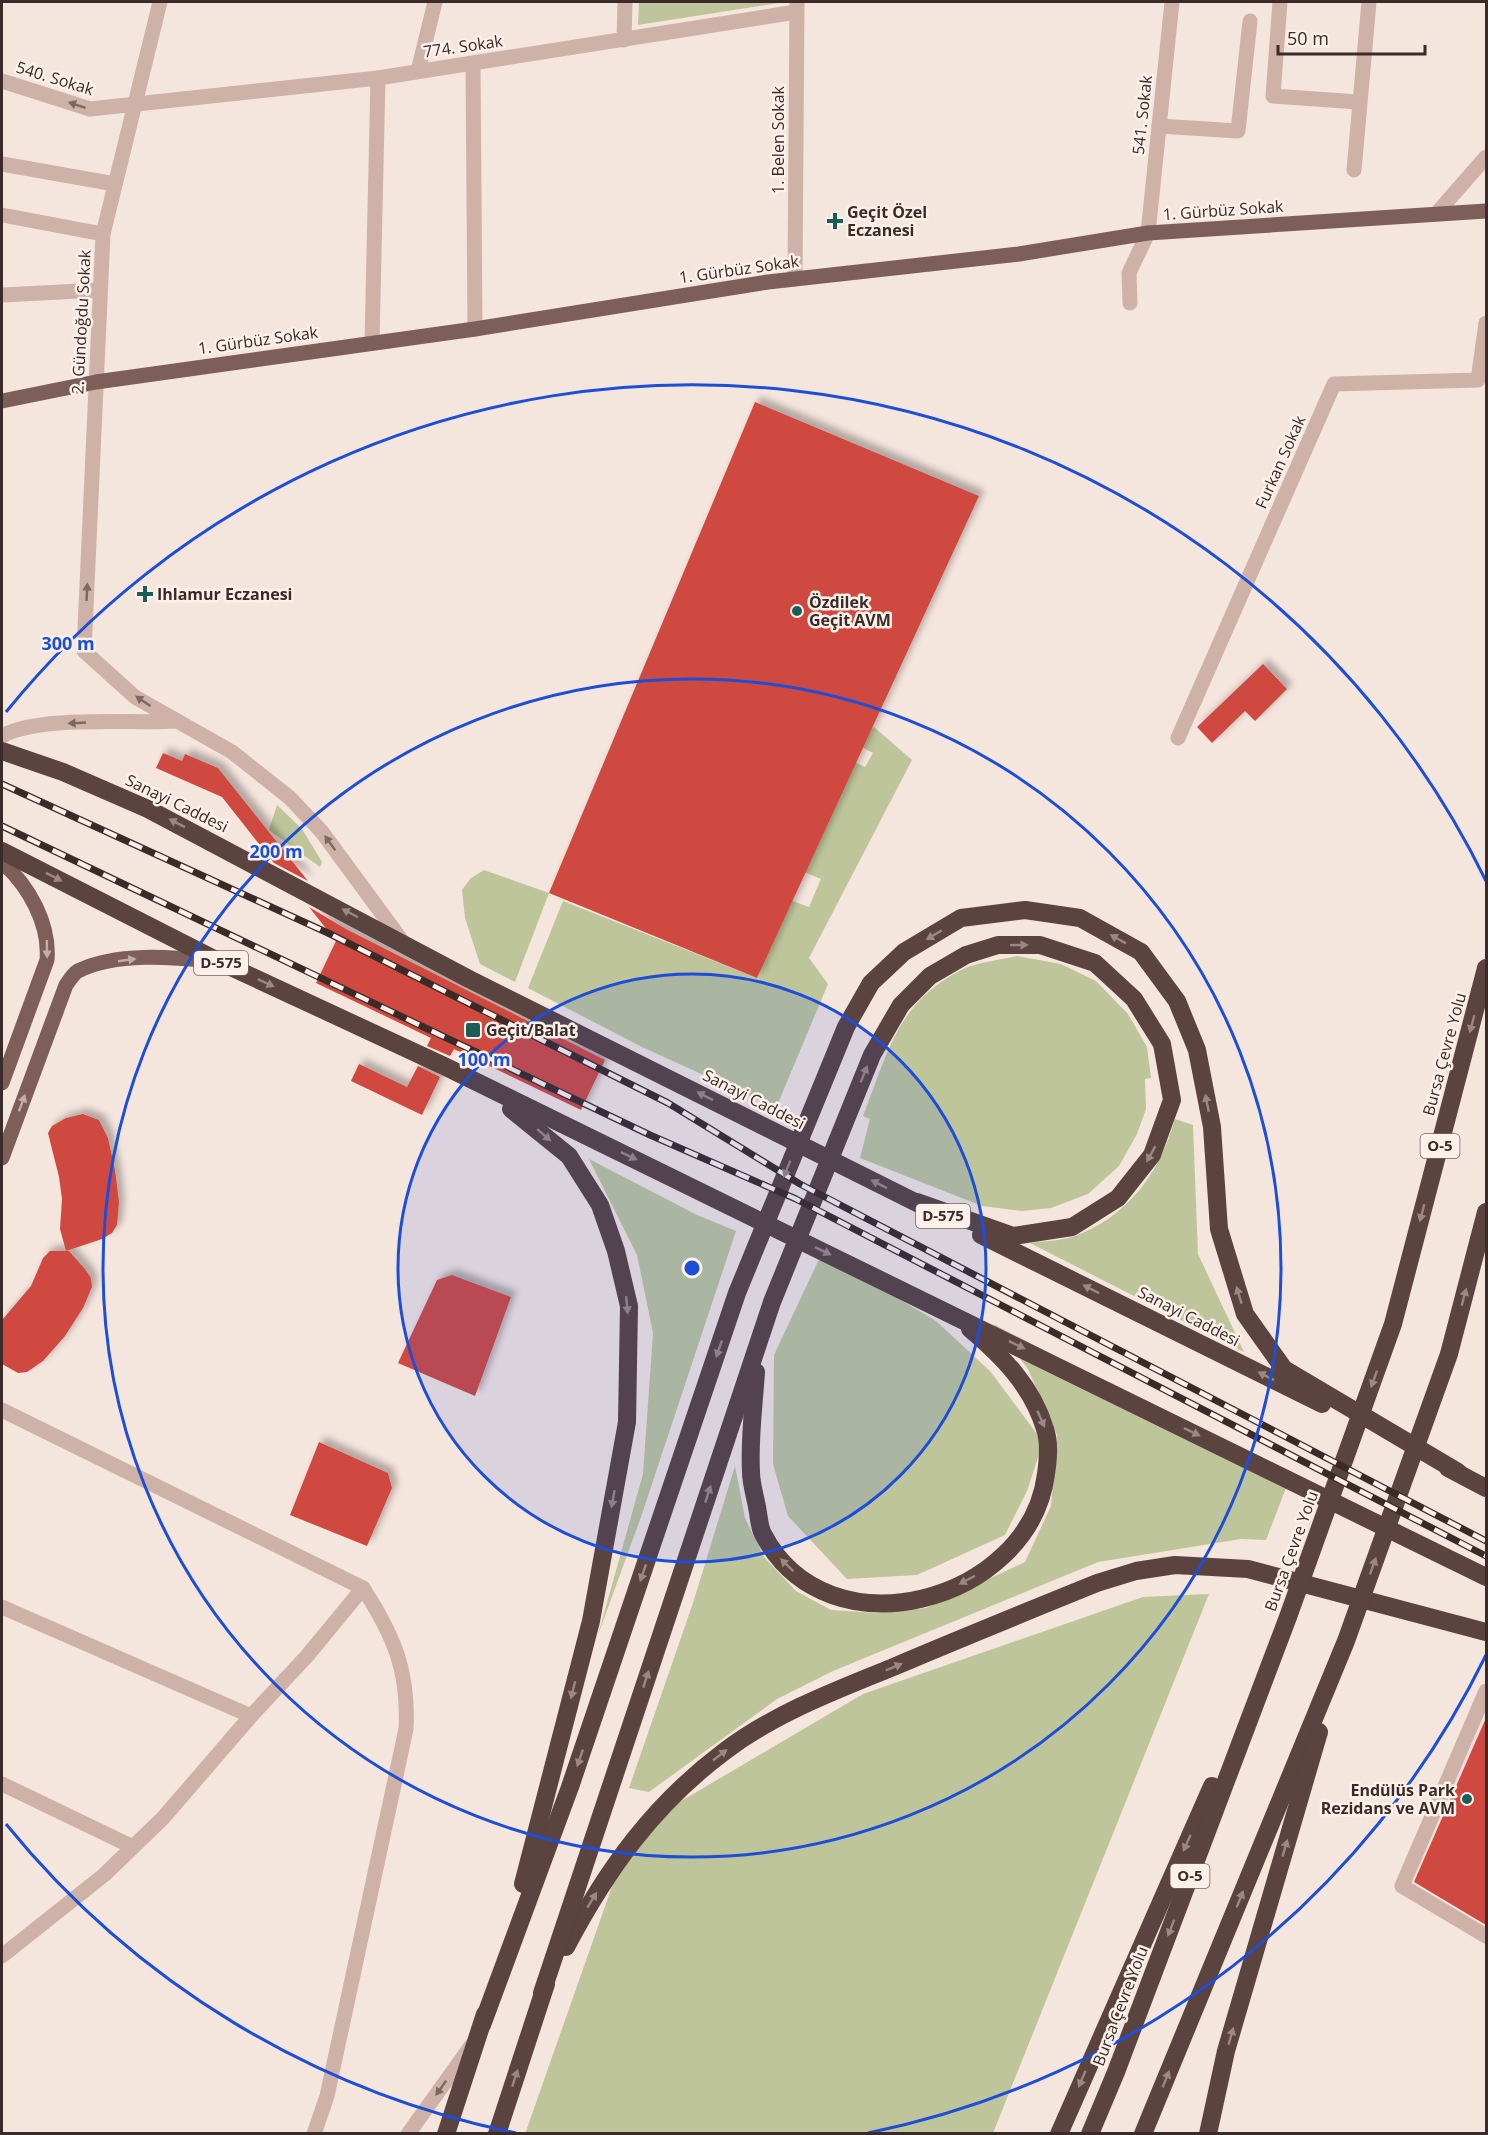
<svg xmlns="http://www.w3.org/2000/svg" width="1488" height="2135" font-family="'Open Sans',sans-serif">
<defs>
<filter id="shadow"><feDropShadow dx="5.5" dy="-5.5" stdDeviation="3" flood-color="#0004"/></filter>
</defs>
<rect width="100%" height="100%" fill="#f4e5dd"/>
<g fill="#bec59b">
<polygon points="639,2 785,2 638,25"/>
<polygon points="874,727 912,760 809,958 828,984 776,1108 642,1047 528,988 563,901 757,978 790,900 809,907 821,879 802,871 850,760 865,767 873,753 856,744"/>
<polygon points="277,805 302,829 322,862 320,867 269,830"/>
<polygon points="484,870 549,893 515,982 480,964 465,918 462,890 471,878"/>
<path d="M1017,956L1061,964L1096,981L1128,1014L1147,1047L1151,1078L1145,1079L1146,1109L1137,1134L1119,1166L1088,1194L1051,1208L1022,1211L982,1206L860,1158L870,1119L863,1116C888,1052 897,1002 963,969C979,962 1000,960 1017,956Z"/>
<path d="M1175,1119L1193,1125L1198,1254L1244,1352L1030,1243C1043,1241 1059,1241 1072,1237C1127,1218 1160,1173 1175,1119Z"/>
<polygon points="589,1159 697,1215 736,1231 641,1517 598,1635 643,1474 653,1333 637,1255"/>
<polygon points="822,1253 936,1321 990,1371 1043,1442 1027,1491 1005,1535 917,1575 847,1579 788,1516 773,1464 774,1355"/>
<polygon points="993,1324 1245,1454 1289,1480 1266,1540 1241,1539 1098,1562 833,1671 777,1699 649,1792 629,1788 693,1603 735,1466 745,1518 764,1557 796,1591 831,1610 877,1613 926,1608 1025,1562 1051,1506 1057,1435 1028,1369"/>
<polygon points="1209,1594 993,2133 525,2134 615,1878 671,1807 863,1694 1143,1597"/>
</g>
<g fill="#cf4a40" filter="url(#shadow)">
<polygon points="755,402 979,496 757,978 549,893"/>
<polygon points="1263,664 1287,689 1255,721 1245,711 1212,743 1197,727"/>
<polygon points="163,753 182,761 185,754 218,768 308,881 274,863 222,797 156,768"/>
<polygon points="309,907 346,929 605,1060 581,1110 454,1049 450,1056 427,1046 431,1038 316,983 336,941"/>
<polygon points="359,1064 407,1087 418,1066 440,1077 422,1115 351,1081"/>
<polygon points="83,1114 99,1120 108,1138 115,1170 119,1202 117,1225 112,1233 102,1239 66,1251 60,1229 62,1199 59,1177 48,1133 52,1126 66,1118"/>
<polygon points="50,1251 69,1251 85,1269 91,1278 92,1287 83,1308 65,1336 43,1361 27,1372 18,1373 2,1364 2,1320 31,1286 43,1258"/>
<polygon points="452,1275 511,1297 475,1396 398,1363 437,1280"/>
<polygon points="319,1442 388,1473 392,1488 367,1546 290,1515"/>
<polygon points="1486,1718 1486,1925 1414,1882"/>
</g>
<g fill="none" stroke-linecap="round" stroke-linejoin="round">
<g stroke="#ceb2a7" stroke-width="15">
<polyline points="160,2 103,234 84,651 135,697 232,752 290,798 322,832 402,941"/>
<polyline points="1280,2 1273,96 1358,102"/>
<polyline points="624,40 625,2"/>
<polyline points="473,64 475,329"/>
<polyline points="418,71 435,2"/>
<polyline points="2,81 90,109 378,78 796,12"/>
<polyline points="1159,126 1238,131 1250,21"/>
<polyline points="2,164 115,184"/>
<polyline points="1354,170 1369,2"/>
<polyline points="1437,213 1486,157"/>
<polyline points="2,215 103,234"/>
<polyline points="795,279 797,2"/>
<polyline points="2,295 99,290"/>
<polyline points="1130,303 1129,273 1148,233 1172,2"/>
<polyline points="372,342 378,78"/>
<path d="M2,736C40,715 132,724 177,721"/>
<polyline points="1178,738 1334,384 1478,380 1486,323"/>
<path d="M2,1410L363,1588C394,1636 409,1671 406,1729L327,2096L314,2134"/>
<polyline points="2,1607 251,1716"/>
<polyline points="1486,1691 1402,1886 1486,1936"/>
<polyline points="2,1784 133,1847"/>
<polyline points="2,1956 104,1875 163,1818 251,1716 307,1656 363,1588"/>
<polyline points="408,2134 471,2046"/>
</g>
<g stroke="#7d5e58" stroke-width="15">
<polyline points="2,401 96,382 475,329 768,282 1019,254 1148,233 1486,211"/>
<path d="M2,862C29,886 50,924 47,960L2,1083"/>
<path d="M2,1158L66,985C69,981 73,974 78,971C116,952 172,957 212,961"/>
</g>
<g stroke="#5b433f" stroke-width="18">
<polyline points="2,751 63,772 148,809 469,979 927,1208"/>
<polyline points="2,851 218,961 444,1066 1486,1577"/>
<polyline points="511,1109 569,1156 600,1205 616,1251 629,1306 627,1422 591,1621 523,1884"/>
<polyline points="981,1235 1322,1404"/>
<path d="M756,1372C754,1404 749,1439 751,1472C751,1483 755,1496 757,1507C759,1516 759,1527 763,1534C827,1658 1030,1602 1046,1474C1048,1460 1050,1443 1045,1429C1032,1386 1003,1357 970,1329"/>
<polyline points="1448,1468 1486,1488"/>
<path d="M566,1947C607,1869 654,1804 725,1751C774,1714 834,1691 891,1668C959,1639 1028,1611 1097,1583L1136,1571L1175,1565L1248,1569L1486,1632"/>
<polyline points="542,1993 772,1302 872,1055 901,1005 930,976 966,955 998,945 1040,945 1095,963 1134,999 1162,1044 1172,1100 1152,1155 1118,1198 1072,1227 1013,1236 917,1202"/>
<polyline points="482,2025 570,1787 737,1293 846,1027 871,983 904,952 961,918 1025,910 1080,918 1141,952 1177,1001 1197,1050 1212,1127 1219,1229 1245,1314 1284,1369 1458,1472"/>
<polyline points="446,2134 485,2014"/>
<polyline points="497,2134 546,1984"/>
<polyline points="1059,2134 1212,1786"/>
<polyline points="1090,2134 1116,2072 1288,1617 1393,1324 1486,968"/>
<polyline points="1143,2134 1346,1641 1449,1354 1486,1212"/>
<polyline points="1208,2134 1226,2051 1319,1732"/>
</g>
<g stroke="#3a2b28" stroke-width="7">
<g id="rail">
<polyline points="2,784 328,933 668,1103 800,1184 1486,1541"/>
<polyline points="2,826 650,1135 796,1199 1486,1556"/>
</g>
</g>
<use href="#rail" stroke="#fbf0ea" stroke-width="4.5" stroke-dasharray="14" stroke-linecap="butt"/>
</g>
<defs><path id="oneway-solid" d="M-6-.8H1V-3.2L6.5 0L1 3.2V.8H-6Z" transform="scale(1.5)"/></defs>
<g fill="#7d6861">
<use href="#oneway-solid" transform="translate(77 105) rotate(-162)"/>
<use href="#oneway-solid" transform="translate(87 592) rotate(-87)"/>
<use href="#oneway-solid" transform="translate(143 701) rotate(-146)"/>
<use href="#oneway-solid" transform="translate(77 723) rotate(177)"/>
<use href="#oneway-solid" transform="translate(330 843) rotate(-126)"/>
<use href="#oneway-solid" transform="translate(441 2088) rotate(125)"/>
</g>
<g fill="#9b8883">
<use href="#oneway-solid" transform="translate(177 823) rotate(-153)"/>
<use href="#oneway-solid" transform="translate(54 877) rotate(27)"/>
<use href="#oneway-solid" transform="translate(350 913) rotate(-152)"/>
<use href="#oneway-solid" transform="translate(934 935) rotate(149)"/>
<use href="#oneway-solid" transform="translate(1118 939) rotate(-151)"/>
<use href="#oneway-solid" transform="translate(1019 945) rotate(-1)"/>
<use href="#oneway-solid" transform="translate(266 983) rotate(25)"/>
<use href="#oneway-solid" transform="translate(1472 1024) rotate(105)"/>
<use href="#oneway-solid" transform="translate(864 1074) rotate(-68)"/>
<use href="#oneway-solid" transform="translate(705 1096) rotate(-153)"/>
<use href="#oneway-solid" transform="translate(1207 1103) rotate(-101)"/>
<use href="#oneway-solid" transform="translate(544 1135) rotate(41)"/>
<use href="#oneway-solid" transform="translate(1151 1154) rotate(119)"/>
<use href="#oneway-solid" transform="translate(629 1156) rotate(26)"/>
<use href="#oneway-solid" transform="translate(787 1169) rotate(112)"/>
<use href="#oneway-solid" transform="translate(879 1184) rotate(-153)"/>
<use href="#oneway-solid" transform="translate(1422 1213) rotate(105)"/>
<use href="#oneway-solid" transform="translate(823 1251) rotate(26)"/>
<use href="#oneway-solid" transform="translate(1091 1289) rotate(-153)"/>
<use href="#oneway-solid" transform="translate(1239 1295) rotate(-107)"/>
<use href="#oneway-solid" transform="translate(1464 1297) rotate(-75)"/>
<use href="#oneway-solid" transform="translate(627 1305) rotate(84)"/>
<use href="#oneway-solid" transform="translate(1017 1345) rotate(26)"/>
<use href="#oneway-solid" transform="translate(719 1349) rotate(109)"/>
<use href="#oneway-solid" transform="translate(1266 1376) rotate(-153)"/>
<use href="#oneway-solid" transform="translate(1374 1379) rotate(110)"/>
<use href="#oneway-solid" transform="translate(1041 1419) rotate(66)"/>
<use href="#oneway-solid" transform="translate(1192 1432) rotate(26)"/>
<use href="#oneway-solid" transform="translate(708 1494) rotate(-72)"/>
<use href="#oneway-solid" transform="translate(613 1499) rotate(100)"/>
<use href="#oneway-solid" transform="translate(787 1565) rotate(-136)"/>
<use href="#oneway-solid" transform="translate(1373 1566) rotate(-70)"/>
<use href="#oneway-solid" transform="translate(643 1573) rotate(109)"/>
<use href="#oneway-solid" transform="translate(967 1580) rotate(152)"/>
<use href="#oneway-solid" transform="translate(894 1667) rotate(-23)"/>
<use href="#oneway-solid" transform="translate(646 1679) rotate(-72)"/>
<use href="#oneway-solid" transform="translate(573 1690) rotate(104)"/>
<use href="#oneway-solid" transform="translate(720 1755) rotate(-38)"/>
<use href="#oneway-solid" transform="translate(580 1758) rotate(109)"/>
<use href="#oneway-solid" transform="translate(1187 1843) rotate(114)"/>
<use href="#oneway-solid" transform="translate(1285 1848) rotate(-74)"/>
<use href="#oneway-solid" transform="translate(1240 1899) rotate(-68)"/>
<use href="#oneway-solid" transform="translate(592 1900) rotate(-59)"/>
<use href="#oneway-solid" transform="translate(1171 1928) rotate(111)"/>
<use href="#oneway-solid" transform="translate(1231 2036) rotate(-74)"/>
<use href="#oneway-solid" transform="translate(515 2078) rotate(-72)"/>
<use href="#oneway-solid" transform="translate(1082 2079) rotate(113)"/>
<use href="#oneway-solid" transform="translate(1166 2079) rotate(-68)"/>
</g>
<g fill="#c2aea8">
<use href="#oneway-solid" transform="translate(47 949) rotate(89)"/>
<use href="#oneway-solid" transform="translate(127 960) rotate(-8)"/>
<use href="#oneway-solid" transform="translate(22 1103) rotate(-70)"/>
</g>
<circle cx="692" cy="1268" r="294" fill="#1d4ed8" fill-opacity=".12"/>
<g fill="none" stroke="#1d4ed8" stroke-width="3">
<circle cx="692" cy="1268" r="294"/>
<circle cx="692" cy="1268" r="589"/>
<path d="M1486 1655A883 883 0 0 1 868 2133M516 2133A883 883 0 0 1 6 1824M6 712A883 883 0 0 1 1486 881"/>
</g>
<g fill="#1a5f57" stroke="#fbf0ea" stroke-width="2">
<path d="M832 212h6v6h6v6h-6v6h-6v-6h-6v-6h6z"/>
<path d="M142 585h6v6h6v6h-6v6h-6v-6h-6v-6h6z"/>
<circle cx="797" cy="611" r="6"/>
<rect x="465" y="1022" width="16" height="16" rx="3"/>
<circle cx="1467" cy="1799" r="6"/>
</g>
<g text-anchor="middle" stroke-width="5" stroke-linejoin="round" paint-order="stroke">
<g fill="#fbf0ea" stroke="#746662" stroke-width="1.5">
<rect x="194" y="951" width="54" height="24" rx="4.5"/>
<rect x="1420.5" y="1134" width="39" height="24" rx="4.5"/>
<rect x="916" y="1204" width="54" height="24" rx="4.5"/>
<rect x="1170.5" y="1864" width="39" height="24" rx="4.5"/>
</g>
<g font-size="15" font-weight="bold" fill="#3a2b28">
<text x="221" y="968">D-575</text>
<text x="1440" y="1151">O-5</text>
<text x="943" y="1221">D-575</text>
<text x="1190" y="1881">O-5</text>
</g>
<g font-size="16" fill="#3a2b28" stroke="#fbf0ea">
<text transform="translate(463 46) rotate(-8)" y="6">774. Sokak</text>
<text transform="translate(55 78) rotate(17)" y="6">540. Sokak</text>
<text transform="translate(1142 115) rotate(-84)" y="6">541. Sokak</text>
<text transform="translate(778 140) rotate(-90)" y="6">1. Belen Sokak</text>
<text transform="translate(1223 210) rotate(-4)" y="6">1. Gürbüz Sokak</text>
<text transform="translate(739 269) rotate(-8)" y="6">1. Gürbüz Sokak</text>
<text transform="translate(81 322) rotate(-87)" y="6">2. Gündoğdu Sokak</text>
<text transform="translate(258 340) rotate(-8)" y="6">1. Gürbüz Sokak</text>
<text transform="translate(1280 462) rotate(-66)" y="6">Furkan Sokak</text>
<text transform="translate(177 803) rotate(26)" y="6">Sanayi Caddesi</text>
<text transform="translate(1444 1054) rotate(-75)" y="6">Bursa Çevre Yolu</text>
<text transform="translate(754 1099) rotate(27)" y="6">Sanayi Caddesi</text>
<text transform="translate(1189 1316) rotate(27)" y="6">Sanayi Caddesi</text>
<text transform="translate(1291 1551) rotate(-70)" y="6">Bursa Çevre Yolu</text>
<text transform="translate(1120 2006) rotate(-69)" y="6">Bursa Çevre Yolu</text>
</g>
<g font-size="16" font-weight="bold" fill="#3a2b28" stroke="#fbf0ea" text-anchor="start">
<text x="847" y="218">Geçit Özel<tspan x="847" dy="18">Eczanesi</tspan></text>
<text x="157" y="600">Ihlamur Eczanesi</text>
<text x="809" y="608">Özdilek<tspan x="809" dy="18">Geçit AVM</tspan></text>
<text x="486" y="1036">Geçit/Balat</text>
<text x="1455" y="1796" text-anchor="end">Endülüs Park<tspan x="1455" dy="18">Rezidans ve AVM</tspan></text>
</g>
</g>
<circle cx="692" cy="1268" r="9" fill="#1d4ed8" stroke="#fbf0ea" stroke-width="3"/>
<g font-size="18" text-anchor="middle" font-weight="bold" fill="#1d4ed8" stroke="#fbf0ea" stroke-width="5" stroke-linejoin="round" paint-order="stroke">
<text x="68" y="650">300 m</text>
<text x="276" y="858">200 m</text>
<text x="484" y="1066">100 m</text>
</g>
<rect width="1488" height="2135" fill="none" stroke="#3a2b28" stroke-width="6"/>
<path d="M1278 45v9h147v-9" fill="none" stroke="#3a2b28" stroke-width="3"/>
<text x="1287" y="45" font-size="18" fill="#3a2b28" stroke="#fbf0ea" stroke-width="4.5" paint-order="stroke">50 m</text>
</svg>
